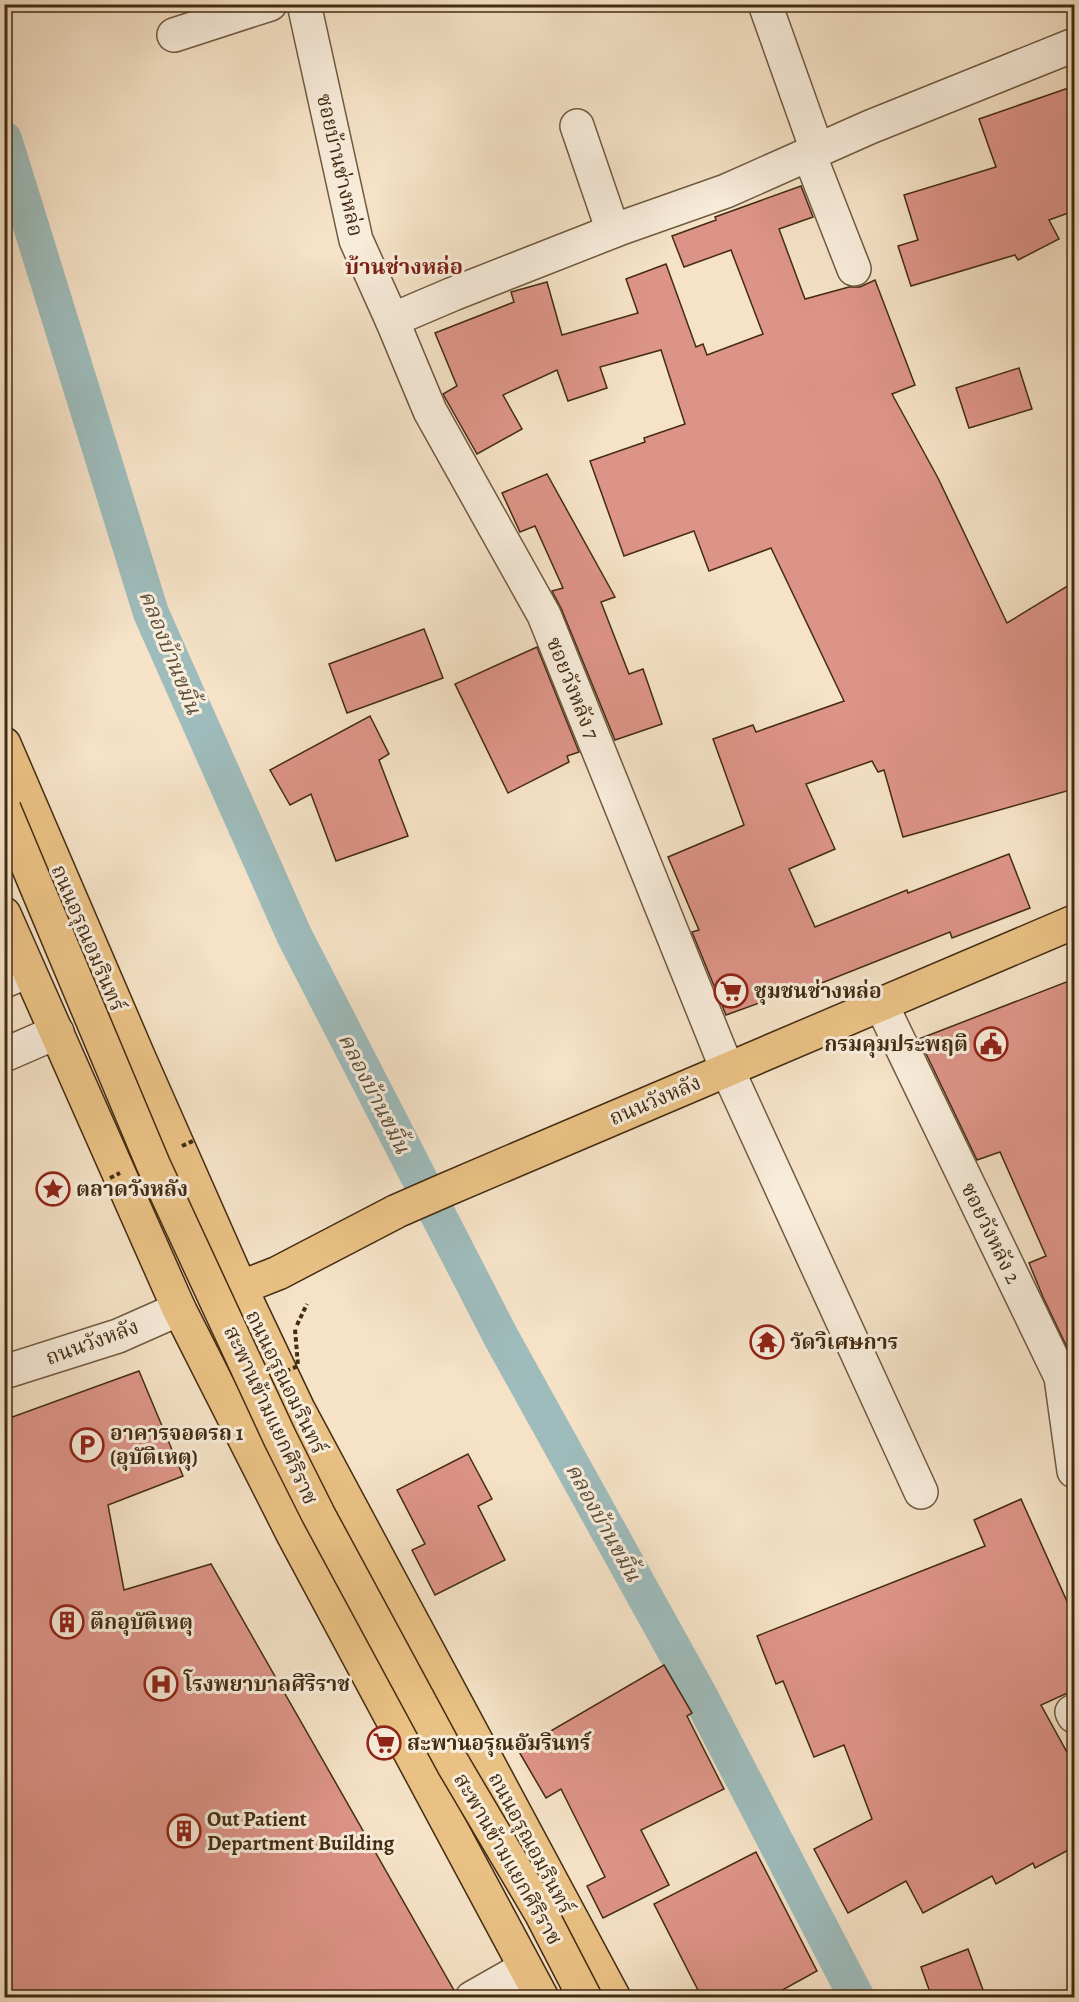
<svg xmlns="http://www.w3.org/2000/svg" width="1079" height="2002" font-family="Alegreya,'Noto Serif Thai',serif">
<rect width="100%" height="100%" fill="#f5e2c7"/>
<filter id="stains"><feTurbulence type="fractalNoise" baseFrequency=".00333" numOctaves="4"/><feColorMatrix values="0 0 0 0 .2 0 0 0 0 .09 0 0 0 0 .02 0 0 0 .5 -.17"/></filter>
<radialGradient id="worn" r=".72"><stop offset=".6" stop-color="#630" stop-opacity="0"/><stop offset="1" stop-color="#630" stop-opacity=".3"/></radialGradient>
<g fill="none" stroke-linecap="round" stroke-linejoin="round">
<polyline stroke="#9ebcbc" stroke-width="36" points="4,139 151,613 294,935 501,1337 701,1698 857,1998"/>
</g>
<g fill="#dd9488" stroke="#432c12" stroke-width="1.5">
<polygon points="1074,86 1074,211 1049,220 1059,239 1018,260 1015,255 911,286 898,246 918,240 904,195 996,167 979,119"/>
<polygon points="801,186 813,217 779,229 805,299 849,287 860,287 875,280 915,385 892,394 938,478 1007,623 1074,582 1074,789 903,837 884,770 878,772 872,761 806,784 835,849 789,869 815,927 907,890 908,893 1009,854 1030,908 952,938 950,932 799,992 798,989 726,1015 692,932 699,930 668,857 744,825 713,739 753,725 756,732 844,701 771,548 709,571 694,531 624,556 590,461 645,442 644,438 685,424 661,350 600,367 607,388 568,401 557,370 503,395 522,429 477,454 443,394 457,386 435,333 514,302 511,292 547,282 562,335 638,313 626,279 666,264 696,347 703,344 707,355 763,334 731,250 684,267 672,236 716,220 715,217"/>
<polygon points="1019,368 1032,409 969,428 956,388"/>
<polygon points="547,474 615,597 601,602 629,674 643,669 662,724 615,740 561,608 552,591 563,588 535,526 520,532 502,493"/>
<polygon points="424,629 443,678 347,713 329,664"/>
<polygon points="537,647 579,752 567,756 569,762 508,793 455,684"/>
<polygon points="370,716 389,754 379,760 408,836 336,861 311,794 290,805 270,770"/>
<polygon points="1074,979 1074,1362 1043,1297 1029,1263 1046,1256 1000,1152 977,1160 919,1039"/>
<polygon points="139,1371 183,1476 108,1505 124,1590 211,1564 455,1992 453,1998 4,1998 4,1420"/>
<polygon points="468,1454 492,1499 478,1506 505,1560 435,1595 412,1550 425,1544 397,1490"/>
<polygon points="1021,1499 1074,1617 1074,1690 1041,1705 1074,1765 1074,1847 1035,1868 1033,1863 996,1884 992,1876 923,1913 906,1881 848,1913 814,1849 872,1819 844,1745 814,1757 783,1681 776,1684 757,1636 985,1546 974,1520"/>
<polygon points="664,1665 692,1713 687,1716 724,1789 641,1830 669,1885 603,1918 587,1886 605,1877 561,1789 546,1798 518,1750"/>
<polygon points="756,1852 817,1971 768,1998 702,1998 654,1904"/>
<polygon points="968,1949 986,1998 932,1998 921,1967"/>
</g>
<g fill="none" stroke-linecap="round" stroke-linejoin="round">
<g stroke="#705a3f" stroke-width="36">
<g id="minor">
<polyline points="304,4 356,240 392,320 430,411 544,615 727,1069 921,1492"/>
<polyline points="765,4 817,150"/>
<polyline points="174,35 270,4"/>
<polyline points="577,126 613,231"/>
<polyline points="809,154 854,269"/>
<polyline points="392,320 453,294 621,228 726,191 870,127 1074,45"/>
<polyline points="4,981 29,971"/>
<polyline points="881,1004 1061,1377 1074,1471"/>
<polyline points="4,1055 57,1032"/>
<polyline points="4,1372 118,1336 179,1309"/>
<polyline points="1074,1711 1072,1712 1074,1716"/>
<polyline points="472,1998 525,1968"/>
</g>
</g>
<g stroke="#432c12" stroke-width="36">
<g id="major">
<polyline points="4,744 139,1058 241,1289 298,1409 614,1998"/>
<polyline points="4,914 179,1309 294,1536 542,1998"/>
<polyline points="222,1295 278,1273 397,1211 445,1190 1074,922"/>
</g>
</g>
<polyline stroke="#432c12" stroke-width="4" stroke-dasharray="4.5 3" stroke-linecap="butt" points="297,1325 307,1304"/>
<use href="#minor" stroke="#f8ecdb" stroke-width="33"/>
<use href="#major" stroke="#eac184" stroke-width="33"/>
<g stroke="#432c12" stroke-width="36" stroke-linecap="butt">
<polyline id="major-bridge" points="4,809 153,1164 280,1438 318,1514 453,1764 541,1913 585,1998"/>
</g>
<g stroke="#432c12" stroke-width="4" stroke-dasharray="4.5 3" stroke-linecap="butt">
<polyline points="182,1146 195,1140"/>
<polyline points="110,1178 120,1173"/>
<polyline points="286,1371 298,1366 295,1329"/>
</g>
<use href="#major-bridge" stroke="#eac184" stroke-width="33"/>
</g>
<defs>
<g id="supermarket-ring" transform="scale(1.725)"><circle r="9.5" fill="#f8ecdb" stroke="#8f2418" stroke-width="1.5"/><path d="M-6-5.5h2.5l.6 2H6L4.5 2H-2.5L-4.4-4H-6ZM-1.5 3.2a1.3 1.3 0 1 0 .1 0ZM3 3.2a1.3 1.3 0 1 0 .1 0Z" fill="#8f2418"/></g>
<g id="civic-ring" transform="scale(1.725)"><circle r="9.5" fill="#f8ecdb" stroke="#8f2418" stroke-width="1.5"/><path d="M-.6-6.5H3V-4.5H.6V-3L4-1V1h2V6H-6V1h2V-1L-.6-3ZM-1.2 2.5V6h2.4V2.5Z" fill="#8f2418"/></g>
<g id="sight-ring" transform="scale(1.725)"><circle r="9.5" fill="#f8ecdb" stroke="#8f2418" stroke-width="1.5"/><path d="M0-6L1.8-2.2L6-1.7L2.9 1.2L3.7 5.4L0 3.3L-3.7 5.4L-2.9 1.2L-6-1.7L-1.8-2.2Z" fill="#8f2418"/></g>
<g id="temple-ring" transform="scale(1.725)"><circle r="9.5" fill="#f8ecdb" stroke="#8f2418" stroke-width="1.5"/><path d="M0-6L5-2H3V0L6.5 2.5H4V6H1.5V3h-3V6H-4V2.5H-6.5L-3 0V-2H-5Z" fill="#8f2418"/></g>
<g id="parking-ring" transform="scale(1.725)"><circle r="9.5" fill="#f8ecdb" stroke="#8f2418" stroke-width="1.5"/><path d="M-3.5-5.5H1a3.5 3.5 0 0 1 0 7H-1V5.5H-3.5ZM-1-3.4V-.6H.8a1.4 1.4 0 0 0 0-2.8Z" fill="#8f2418"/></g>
<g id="building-ring" transform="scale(1.725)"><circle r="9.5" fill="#f8ecdb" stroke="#8f2418" stroke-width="1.5"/><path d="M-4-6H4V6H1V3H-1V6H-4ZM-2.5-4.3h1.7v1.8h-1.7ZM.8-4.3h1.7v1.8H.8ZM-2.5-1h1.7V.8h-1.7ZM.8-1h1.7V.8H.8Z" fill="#8f2418"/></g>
<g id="hospital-ring" transform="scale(1.725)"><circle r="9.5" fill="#f8ecdb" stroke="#8f2418" stroke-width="1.5"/><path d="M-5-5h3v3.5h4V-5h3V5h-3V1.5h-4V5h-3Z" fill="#8f2418"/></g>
</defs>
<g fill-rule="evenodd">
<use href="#supermarket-ring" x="731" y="991"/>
<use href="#civic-ring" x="991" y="1044"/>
<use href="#sight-ring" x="53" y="1189"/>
<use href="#temple-ring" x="767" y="1342"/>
<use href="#parking-ring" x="87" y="1445"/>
<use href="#building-ring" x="67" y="1622"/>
<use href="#hospital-ring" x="161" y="1684"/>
<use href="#supermarket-ring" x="384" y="1743"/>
<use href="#building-ring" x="184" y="1831"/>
</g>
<g text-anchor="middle" stroke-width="6" stroke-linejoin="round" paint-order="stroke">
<g font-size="21" fill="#432c12" stroke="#f8ecdb">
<text transform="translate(340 165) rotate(77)" y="7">ซอยบ้านช่างหล่อ</text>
<text transform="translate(573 688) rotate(68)" y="7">ซอยวังหลัง 7</text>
<text transform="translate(88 938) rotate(67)" y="7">ถนนอรุณอมรินทร์</text>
<text transform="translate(655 1100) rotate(-23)" y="7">ถนนวังหลัง</text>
<text transform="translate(991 1233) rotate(64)" y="7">ซอยวังหลัง 2</text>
<text transform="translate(92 1342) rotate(-20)" y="7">ถนนวังหลัง</text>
<text transform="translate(286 1382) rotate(64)" y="7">ถนนอรุณอมรินทร์</text>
<text transform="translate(271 1415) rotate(65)" y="7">สะพานข้ามแยกศิริราช</text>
<text transform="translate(531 1843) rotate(62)" y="7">ถนนอรุณอมรินทร์</text>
<text transform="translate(508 1859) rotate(60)" y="7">สะพานข้ามแยกศิริราช</text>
</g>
<g font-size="21" font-weight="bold" fill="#432c12" stroke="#f8ecdb" text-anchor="start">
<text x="754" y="998">ชุมชนช่างหล่อ</text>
<text x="968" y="1051" text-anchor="end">กรมคุมประพฤติ</text>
<text x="76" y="1196">ตลาดวังหลัง</text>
<text x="790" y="1349">วัดวิเศษการ</text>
<text x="110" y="1440">อาคารจอดรถ 1<tspan x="110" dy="24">(อุบัติเหตุ)</tspan></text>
<text x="90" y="1629">ตึกอุบัติเหตุ</text>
<text x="184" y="1691">โรงพยาบาลศิริราช</text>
<text x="407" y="1750">สะพานอรุณอัมรินทร์</text>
<text x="207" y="1826">Out Patient<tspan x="207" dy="24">Department Building</tspan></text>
</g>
<g font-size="22" font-weight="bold" fill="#7a1f14" stroke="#f8ecdb">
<text x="404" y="274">บ้านช่างหล่อ</text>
</g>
<g font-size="22" font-style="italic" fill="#5a503c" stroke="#f8ecdb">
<text transform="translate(171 652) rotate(68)" y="8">คลองบ้านขมิ้น</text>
<text transform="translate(375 1093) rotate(63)" y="8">คลองบ้านขมิ้น</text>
<text transform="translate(604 1522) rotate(61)" y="8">คลองบ้านขมิ้น</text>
</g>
</g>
<rect width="1079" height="2002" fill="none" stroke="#f5e2c7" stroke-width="24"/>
<rect x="6" y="6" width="1067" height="1990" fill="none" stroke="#432c12" stroke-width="3"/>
<rect x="12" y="12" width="1055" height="1978" fill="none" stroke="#432c12" stroke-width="1.5"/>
<rect width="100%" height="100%" filter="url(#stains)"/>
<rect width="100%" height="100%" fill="url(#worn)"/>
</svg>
